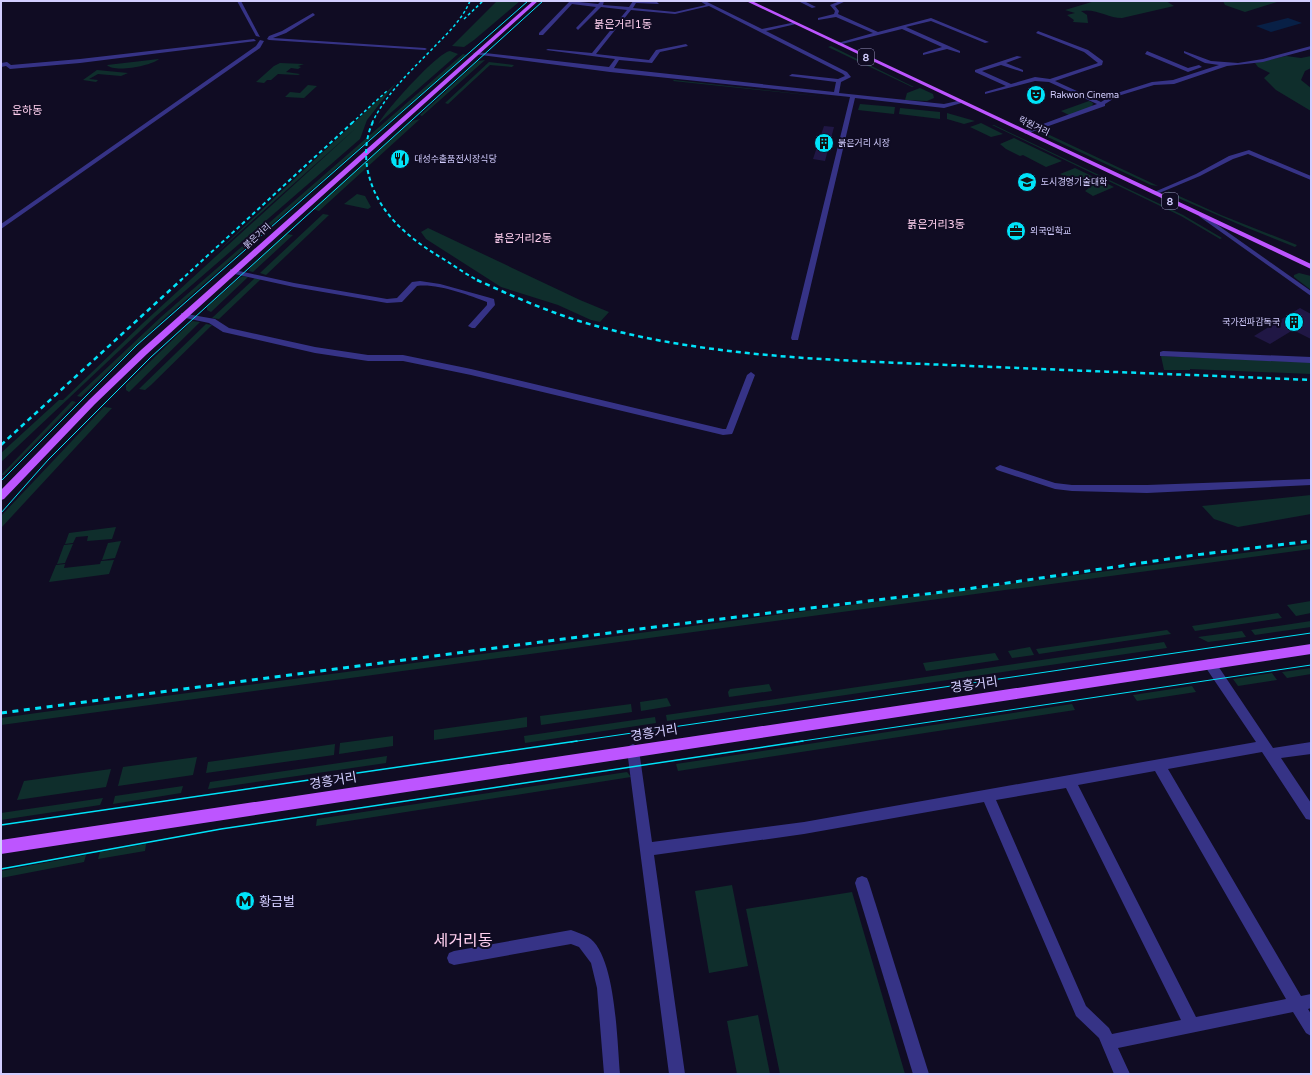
<svg xmlns="http://www.w3.org/2000/svg" width="1312" height="1075" font-family="'Varela Round','Noto Sans KR',sans-serif">
<rect width="100%" height="100%" fill="#100c23"/>
<g fill="#0f2e2c">
<polygon points="497,1 520,1 474,40 464,47 452,46"/>
<path d="M1095,1H1166L1174,6L1122,18C1108,18 1096,8 1081,11L1087,15L1088,23L1073,22L1074,20L1067,15L1075,13L1065,10Z"/>
<polygon points="1223,1 1280,1 1245,12 1225,5"/>
<polygon points="831,46 914,87 912,87 828,47"/>
<path d="M450,51L458,54L378,124C385,111 438,52 450,51Z"/>
<polygon points="463,54 466,55 165,318 81,397 77,396 161,317"/>
<polygon points="1286,56 1301,58 1311,56 1311,68 1305,71 1301,80 1311,88 1311,111 1276,90 1264,78 1270,73 1258,67 1255,63"/>
<path d="M159,59C151,66 114,73 107,65Z"/>
<polygon points="485,60 422,116 420,115 478,61"/>
<polygon points="489,62 514,65 512,67 490,65 448,104 445,103"/>
<polygon points="280,63 304,64 298,66 301,67 298,69 291,68 286,72 300,74 298,75 278,74 271,80 267,80 264,83 256,82 274,66"/>
<polygon points="97,70 128,73 121,76 98,74 89,79 98,80 96,82 83,80"/>
<polygon points="674,80 835,98 673,81"/>
<polygon points="396,83 367,120 360,139 155,317 1,462 1,453 59,400 63,400 143,323 356,128 213,256"/>
<polygon points="308,85 317,86 304,98 285,97 290,92 300,93"/>
<polygon points="920,88 933,94 934,98 927,101 905,100 907,93"/>
<polygon points="1089,101 1093,103 1092,107 1069,115 1061,111"/>
<polygon points="860,104 895,107 894,114 858,110"/>
<polygon points="900,108 940,112 940,119 899,114"/>
<polygon points="947,113 975,121 964,124 947,119"/>
<polygon points="420,119 319,211 313,209 412,121"/>
<polygon points="981,123 1003,134 991,137 970,127"/>
<polygon points="992,125 994,125 1183,215 1222,238 1220,239 1181,216"/>
<polygon points="1039,130 1158,186 1151,185 1039,133"/>
<polygon points="1014,138 1062,161 1046,167 1023,155 1020,156 1006,149 1000,144"/>
<polygon points="1075,168 1114,187 1093,196 1085,191 1089,188 1060,174"/>
<polygon points="1168,191 1221,215 1297,245 1295,247 1245,227 1169,194"/>
<polygon points="357,194 365,196 371,207 368,209 344,204"/>
<polygon points="323,214 329,215 266,275 260,273"/>
<polygon points="428,228 580,300 609,312 600,322 591,320 558,305 501,287 426,239 421,232"/>
<polygon points="286,234 293,235 253,272 249,271 250,268"/>
<polygon points="1299,273 1311,276 1311,290 1294,277 1294,275"/>
<polygon points="243,276 248,277 211,312 207,310 207,307 238,279"/>
<polygon points="255,278 261,279 219,319 212,318"/>
<polygon points="192,321 200,322 129,392 126,390 126,385"/>
<polygon points="206,324 212,325 151,385 145,390 139,389"/>
<polygon points="1161,356 1311,362 1311,374 1190,369 1190,370 1164,370"/>
<polygon points="72,401 76,402 4,475 1,475"/>
<polygon points="104,407 112,408 1,528 1,516"/>
<polygon points="1311,495 1311,514 1238,527 1214,519 1202,506"/>
<polygon points="116,527 112,539 87,541 88,536 76,537 73,543 65,544 69,533"/>
<polygon points="121,541 115,558 102,560 108,543"/>
<polygon points="73,544 65,563 57,564 64,545"/>
<polygon points="1311,544 1311,549 1,725 1,718 44,712"/>
<polygon points="114,560 109,574 49,582 56,565 65,564 64,568 100,564 101,561"/>
<polygon points="1311,601 1311,613 1296,616 1287,605"/>
<polygon points="1278,613 1282,618 1195,631 1192,626"/>
<polygon points="1311,621 1311,627 1255,635 1251,630"/>
<polygon points="1167,630 1171,634 1039,654 1036,649"/>
<polygon points="1242,631 1246,637 1208,642 1198,637"/>
<polygon points="1164,642 1167,648 667,721 666,715"/>
<polygon points="1030,647 1034,655 1012,658 1008,651"/>
<polygon points="995,653 999,660 926,671 923,663"/>
<polygon points="1311,668 1311,674 1287,678 1282,672"/>
<polygon points="1272,673 1277,680 1238,686 1233,679"/>
<polygon points="769,684 772,691 729,697 728,692 730,689"/>
<polygon points="1192,686 1196,692 1137,701 1133,695"/>
<polygon points="667,698 671,706 641,711 640,702"/>
<polygon points="631,704 632,712 541,725 540,716"/>
<polygon points="1072,704 1075,710 678,771 676,764"/>
<polygon points="527,717 527,727 434,740 434,730"/>
<polygon points="655,717 656,723 525,743 524,736"/>
<polygon points="393,736 393,746 339,754 340,743"/>
<polygon points="335,744 334,755 206,773 208,762"/>
<polygon points="387,756 386,763 208,789 210,782"/>
<polygon points="197,757 193,775 118,786 123,767"/>
<polygon points="111,769 106,787 17,800 24,781"/>
<polygon points="627,772 631,777 316,826 317,819"/>
<polygon points="183,786 181,793 113,804 115,796"/>
<polygon points="103,798 100,805 1,820 1,813"/>
<polygon points="146,844 145,851 98,859 100,852"/>
<polygon points="86,855 84,862 1,878 1,871"/>
<polygon points="732,885 748,966 709,973 695,891"/>
<polygon points="852,892 905,1074 780,1074 746,909"/>
<polygon points="758,1015 770,1074 737,1074 727,1021"/>
</g>
<polygon fill="#082046" points="1288,18 1302,23 1271,32 1256,26"/>
<g fill="#201745">
<polygon points="824,126 834,127 825,161 813,159"/>
<polygon points="1009,225 1023,227 1023,237 1009,235"/>
<polygon points="1300,308 1311,314 1311,339 1293,330 1270,344 1254,336"/>
</g>
<g fill="none" stroke-linecap="round" stroke-linejoin="round">
<g fill="#363386" fill-rule="evenodd">
<polygon points="237,1 241,1 260,37 256,36"/>
<path d="M570,1L598,4L601,1H604L603,5L629,7L633,1L657,2L659,4L636,3L633,8L675,12L706,5L700,1H705L762,29L796,22V24L766,31L847,72L851,77L841,82L839,93L944,104L962,100L965,102L944,108L855,98L798,340H792L791,338L850,97L610,72L473,54L476,52L609,67L615,59L546,50L548,49L592,53L627,10L601,7L578,30L576,28L596,7L572,4L543,35H539V33ZM709,6L843,74L845,76L838,79L792,74L789,76L836,82L834,92L614,68L619,60L652,63L660,52L688,46L686,44L656,50L649,60L596,54L631,10L675,14Z"/>
<polygon points="798,1 804,1 816,7 812,8"/>
<polygon points="840,1 846,1 835,6 839,11 838,14 878,32 931,18 989,42 985,43 931,21 906,27 960,51 960,53 947,49 923,55 923,53 942,47 902,29 838,45 838,43 873,33 836,17 818,20 818,18 834,14 835,11 830,5"/>
<polygon points="313,13 315,15 286,33 273,38 425,48 427,49 425,50 269,40 267,39 269,36 282,31"/>
<polygon points="1038,31 1088,50 1103,61 1102,65 1055,81 1101,102 1114,94 1152,82 1173,80 1219,65 1205,63 1184,53 1184,51 1211,61 1238,63 1263,59 1311,46 1311,49 1263,62 1227,66 1174,84 1154,85 1118,96 1105,104 1105,106 1026,134 1024,133 1024,131 1097,104 1049,82 1035,81 985,94 985,92 1006,86 975,72 975,70 1017,56 1022,57 1006,63 1023,70 1023,72 1001,65 982,71 1011,84 1035,77 1050,79 1098,63 1084,52 1036,33"/>
<polygon points="254,39 256,41 80,63 10,69 6,66 1,67 1,63 7,62 11,65 80,59"/>
<polygon points="260,40 264,41 260,48 1,229 1,224 256,46"/>
<polygon points="1147,51 1188,68 1199,65 1202,67 1188,72 1145,54"/>
<polygon points="1249,150 1311,176 1311,180 1248,154 1233,159 1200,176 1157,194 1152,193 1196,174 1229,156"/>
<polygon points="1202,214 1311,291 1311,296 1200,217 1199,216"/>
<path d="M230,269L294,283L387,299L397,298L412,282L420,281L440,284L487,297L494,299L495,305L475,328H472L468,326L487,305V302C469,295 436,283 417,286L402,302L387,303L294,287L230,273Z"/>
<polygon points="181,313 215,319 229,328 315,347 368,355 403,355 471,369 723,429 726,429 747,375 751,372 755,375 733,432 732,434 723,435 471,375 403,361 368,361 315,353 223,332 209,323 181,317"/>
<polygon points="1163,351 1311,357 1311,363 1160,356 1160,352"/>
<polygon points="1000,465 1055,483 1072,485 1147,485 1311,479 1311,485 1147,493 1072,491 1055,489 997,470 995,468"/>
<path d="M1210,659L1214,660L1273,748L1311,742V754L1281,758L1311,803V820L1306,819L1262,752L1168,769L1301,996L1311,994V1008L1308,1009L1311,1014V1036L1306,1033L1293,1012L1118,1048L1130,1074H1114L1099,1038L1076,1016L984,802L804,834L654,855L685,1074H669L627,750L629,746L633,744L637,746L639,750L652,842L804,822L1256,742L1206,668L1204,664L1206,660ZM1155,771L1286,999L1196,1017L1078,785ZM1066,788L1181,1020L1112,1034L1109,1028L1086,1006L996,800Z"/>
<polygon points="862,876 867,878 869,883 929,1074 913,1074 855,883 857,878"/>
<path d="M571,930C576,932 583,934 588,937C616,954 617,1042 620,1074H604L597,988L591,963L579,947L571,944L454,965L449,963L447,958L449,953L454,951Z"/>
</g>
<g fill="#bd55ff" fill-rule="evenodd">
<polygon points="533,1 538,1 147,354 95,404 4,499 1,500 1,490 89,400 141,350"/>
<polygon points="746,1 752,1 1311,264 1311,269"/>
<polygon points="1311,644 1311,654 1,854 1,840"/>
</g>
<g stroke="#00e3f9" stroke-width="1">
<polyline points="1,481 137,345 528,1"/>
<polyline points="1,513 48,460 151,357 543,1"/>
<polyline points="571,742 1311,633"/>
<polyline points="796,742 1311,665"/>
</g>
<g stroke="#00e3f9" stroke-width="1.5">
<polyline points="1,825 577,741"/>
<polyline points="1,869 221,829 803,741"/>
</g>
<g stroke="#00e3f9" stroke-width="1.5" stroke-dasharray="3 2.5" stroke-linecap="butt">
<polyline points="464,19 483,1"/>
<polyline points="352,123 388,90"/>
<path d="M372,123C387,92 412,70 436,45C449,32 463,18 470,1"/>
</g>
<g stroke="#00e3f9" stroke-width="2" stroke-dasharray="4 3" stroke-linecap="butt">
<path d="M373,122C366,136 365,152 367,167C375,212 408,238 445,260C456,267 467,275 479,281"/>
<polyline points="180,281 353,122"/>
</g>
<g stroke="#00e3f9" stroke-width="2.5" stroke-dasharray="5 4" stroke-linecap="butt">
<path d="M477,280C510,295 544,310 579,321C705,359 840,360 971,366C1084,371 1198,375 1311,380"/>
<polyline points="1,445 181,280"/>
</g>
<polyline stroke="#00e3f9" stroke-width="3" stroke-dasharray="6 5.5" stroke-linecap="butt" points="1,713 663,626 967,589 1195,555 1311,541"/>
</g>
<defs>
<g id="theatre-disc" transform="scale(1)"><circle r="9.5" fill="#00e3f9" stroke="#100c23"/><path d="M-5-5.5Q0-4 5-5.5V0Q5 5 0 6Q-5 5-5 0ZM-3.3-2.5H-1v1.5H-3.3ZM1-2.5H3.3v1.5H1ZM-2.8 1Q0 5.5 2.8 1Z" fill="#111"/></g>
<g id="building-disc" transform="scale(1)"><circle r="9.5" fill="#00e3f9" stroke="#100c23"/><path d="M-4-6H4V6H1V3H-1V6H-4ZM-2.5-4.3h1.7v1.8h-1.7ZM.8-4.3h1.7v1.8H.8ZM-2.5-1h1.7V.8h-1.7ZM.8-1h1.7V.8H.8Z" fill="#111"/></g>
<g id="restaurant-disc" transform="scale(1)"><circle r="9.5" fill="#00e3f9" stroke="#100c23"/><path d="M-5-6h1v4h1v-4h1v4h1v-4h1v5L-1.5 .5V6h-2V.5L-5-1ZM5-6V6H3V1.5H1.5Q1.5-4 5-6Z" fill="#111"/></g>
<g id="school-disc" transform="scale(1)"><circle r="9.5" fill="#00e3f9" stroke="#100c23"/><path d="M0-5L7-2L0 1L-7-2ZM-4 1L0 2.5L4 1V4Q0 6-4 4Z" fill="#111"/></g>
<g id="office-disc" transform="scale(1)"><circle r="9.5" fill="#00e3f9" stroke="#100c23"/><path d="M-6-3h4V-5.5h4V-3h4V5H-6ZM-1-4.5V-3h2v-1.5ZM-6 0V1H6V0Z" fill="#111"/></g>
<g id="metro-disc" transform="scale(1)"><circle r="9.5" fill="#00e3f9" stroke="#100c23"/><path d="M-5.5 5V-5H-3L0 0L3-5H5.5V5H3V-.5L0 4L-3-.5V5Z" fill="#111"/></g>
</defs>
<g fill-rule="evenodd">
<use href="#theatre-disc" x="1036" y="95"/>
<use href="#building-disc" x="824" y="143"/>
<use href="#restaurant-disc" x="400" y="159"/>
<use href="#school-disc" x="1027" y="182"/>
<use href="#office-disc" x="1016" y="231"/>
<use href="#building-disc" x="1294" y="322"/>
<use href="#metro-disc" x="245" y="901"/>
</g>
<g text-anchor="middle" stroke-width="4" stroke-linejoin="round" paint-order="stroke">
<g font-size="9" fill="#d3ceff" stroke="#100c23" text-anchor="start">
<text x="1050" y="98">Rakwon Cinema</text>
<text x="838" y="146">붉은거리 시장</text>
<text x="414" y="162">대성수출품전시장식당</text>
<text x="1041" y="185">도시경영기술대학</text>
<text x="1030" y="234">외국인학교</text>
<text x="1280" y="325" text-anchor="end">국가전파감독국</text>
</g>
<g font-size="9" fill="#d3ceff" stroke="#100c23">
<text transform="translate(1034 126) rotate(25)" y="3">락원거리</text>
<text transform="translate(257 236) rotate(-42)" y="3">붉은거리</text>
</g>
<g fill="#100c23" stroke="#9894bd" stroke-width="1">
<rect x="858" y="49" width="16" height="16" rx="3"/>
<rect x="1162" y="193" width="16" height="16" rx="3"/>
</g>
<g font-size="10" font-weight="bold" fill="#d3ceff">
<text x="866" y="61">8</text>
<text x="1170" y="205">8</text>
</g>
<g font-size="11" fill="#ffd0ef" stroke="#100c23">
<text x="623" y="28">붉은거리1동</text>
<text x="27" y="114">운하동</text>
<text x="936" y="228">붉은거리3동</text>
<text x="523" y="242">붉은거리2동</text>
</g>
<g font-size="13" fill="#d3ceff" stroke="#100c23">
<text transform="translate(974 684) rotate(-8)" y="5">경흥거리</text>
<text transform="translate(654 732) rotate(-9)" y="5">경흥거리</text>
<text transform="translate(333 780) rotate(-9)" y="5">경흥거리</text>
</g>
<g font-size="13" fill="#d3ceff" stroke="#100c23" text-anchor="start">
<text x="259" y="906">황금벌</text>
</g>
<g font-size="16" fill="#ffd0ef" stroke="#100c23">
<text x="463" y="946">세거리동</text>
</g>
</g>
<rect width="1312" height="1075" fill="none" stroke="#d3ceff" stroke-width="4"/>
</svg>
